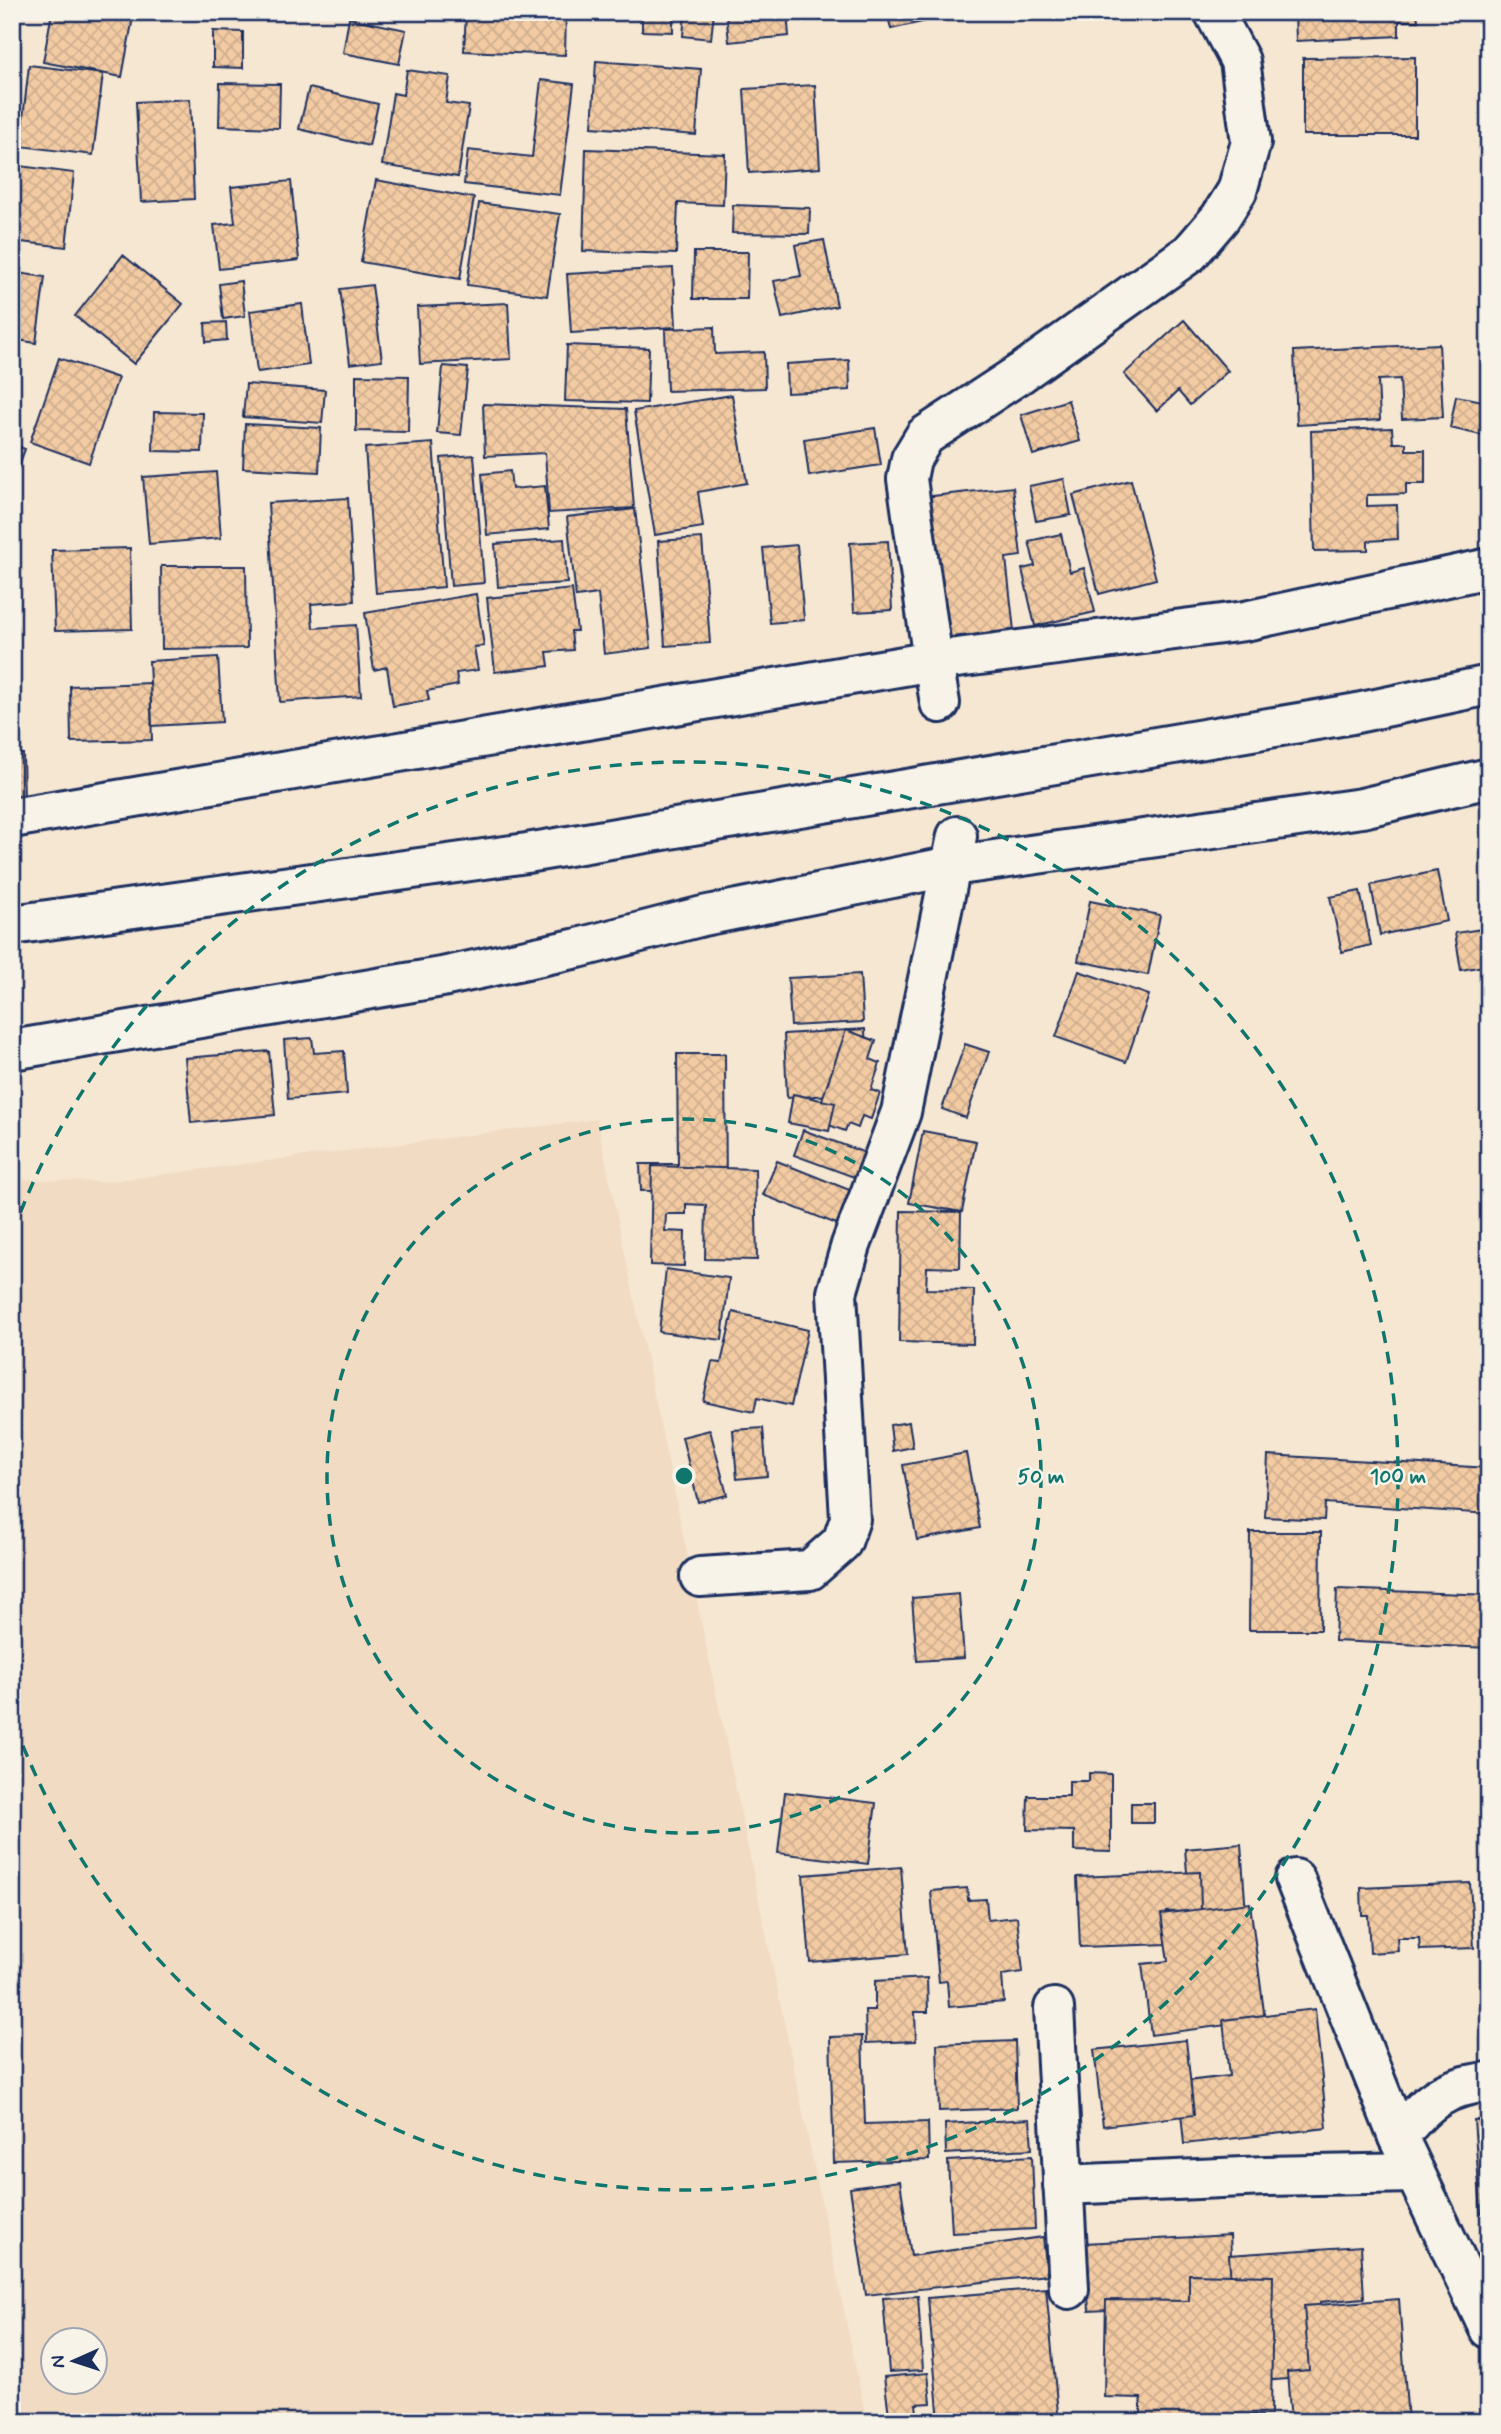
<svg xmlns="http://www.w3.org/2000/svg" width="1501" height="2434" font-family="Mynerve,sans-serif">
<defs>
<pattern id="building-cross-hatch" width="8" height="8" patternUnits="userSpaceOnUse" patternTransform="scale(1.75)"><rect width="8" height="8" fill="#f3cba3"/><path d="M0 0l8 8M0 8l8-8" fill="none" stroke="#d0af8f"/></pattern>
</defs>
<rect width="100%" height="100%" fill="#f6e7d3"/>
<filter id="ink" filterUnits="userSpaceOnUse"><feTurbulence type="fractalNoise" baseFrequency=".0143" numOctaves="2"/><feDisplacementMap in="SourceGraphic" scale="14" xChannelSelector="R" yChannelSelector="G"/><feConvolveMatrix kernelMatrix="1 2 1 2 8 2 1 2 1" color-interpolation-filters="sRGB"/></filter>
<g filter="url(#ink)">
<path fill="#f1dbc3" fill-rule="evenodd" d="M597,1119L867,2422H12V1179L104,1182ZM52,2340H94V2382H52Z"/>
<g fill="url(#building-cross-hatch)" stroke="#1b2f5e" stroke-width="2">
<polygon points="52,12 134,12 122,77 43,62"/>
<polygon points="466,12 566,12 565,55 464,51"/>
<polygon points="642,12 673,12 673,32 642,31"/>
<polygon points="685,12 714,12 711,39 683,36"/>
<polygon points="726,12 787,12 789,36 729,42"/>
<polygon points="887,12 929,12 931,20 891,29"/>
<polygon points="1295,12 1417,12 1418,21 1399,21 1399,36 1296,41"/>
<polygon points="349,18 406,30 399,64 343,53"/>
<polygon points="213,31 243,32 243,68 213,67"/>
<polygon points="1415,57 1415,135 1303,135 1303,58"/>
<polygon points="596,61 701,69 696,135 592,127"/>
<polygon points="29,65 103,74 93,155 20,146"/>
<polygon points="407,70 450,76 446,103 469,106 458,177 382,165 393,93 403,95"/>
<polygon points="541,80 574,84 560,195 464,184 468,150 532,157"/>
<polygon points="220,83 280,84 279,128 219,126"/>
<polygon points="815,85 820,168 749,173 744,89"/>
<polygon points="309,88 378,104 369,146 299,129"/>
<polygon points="190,99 194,199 141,202 136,102"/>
<polygon points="586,149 725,154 723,205 678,203 676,254 583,251"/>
<polygon points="12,165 74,173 66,247 12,241"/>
<polygon points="376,180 474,198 460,279 361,262"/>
<polygon points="291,181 299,260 219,269 214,225 235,223 231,187"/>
<polygon points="479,203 560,214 547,296 467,285"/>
<polygon points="733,205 810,208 809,234 732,233"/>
<polygon points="824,240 837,306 782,318 774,281 801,276 795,245"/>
<polygon points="694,252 748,252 747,299 693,299"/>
<polygon points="123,255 183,304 134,364 75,316"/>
<polygon points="673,268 676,327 571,333 567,274"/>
<polygon points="12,272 45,277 36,343 12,339"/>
<polygon points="241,281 245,316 223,319 219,284"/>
<polygon points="372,285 382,360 350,364 340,289"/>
<polygon points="508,303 511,359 420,364 417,307"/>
<polygon points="302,304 309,365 257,372 250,311"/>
<polygon points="1184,320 1228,371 1190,405 1178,391 1157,411 1124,374"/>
<polygon points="226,322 227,340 206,342 205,323"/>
<polygon points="714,327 715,354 764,352 765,388 667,391 665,329"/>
<polygon points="1439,344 1443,417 1402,419 1400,379 1378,380 1380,420 1297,425 1294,351"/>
<polygon points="567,345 649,348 647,403 565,401"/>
<polygon points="59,358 118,378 89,463 30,442"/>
<polygon points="849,360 850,390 787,393 786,364"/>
<polygon points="443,366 468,368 461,435 437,433"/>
<polygon points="356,375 409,376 408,432 356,431"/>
<polygon points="246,384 325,390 322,423 243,417"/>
<polygon points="732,395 747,483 698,492 703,527 655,535 634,411"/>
<polygon points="1456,396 1489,402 1489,437 1450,428"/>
<polygon points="1068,400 1080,441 1033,455 1021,415"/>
<polygon points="483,404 626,409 634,508 549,513 545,453 485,456"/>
<polygon points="154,412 203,413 202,452 153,451"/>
<polygon points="245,424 321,428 319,472 243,468"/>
<polygon points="875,428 881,465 809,476 804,439"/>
<polygon points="1392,428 1393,443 1406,443 1406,450 1425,450 1425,484 1406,484 1406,494 1367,495 1367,506 1397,505 1398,539 1368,541 1368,550 1314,551 1311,431"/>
<polygon points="433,443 444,587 376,593 365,448"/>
<polygon points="12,444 25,449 12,485"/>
<polygon points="474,455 484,583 451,586 441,458"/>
<polygon points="510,471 512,489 545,486 549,529 487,535 482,474"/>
<polygon points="216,472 221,538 149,544 143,477"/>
<polygon points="1064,479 1071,515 1036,521 1029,486"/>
<polygon points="1131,480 1156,579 1099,594 1073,495"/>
<polygon points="1013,487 1021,556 1006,558 1014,631 940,638 924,497"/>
<polygon points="348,498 354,601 311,604 313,628 356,625 361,696 280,702 268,503"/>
<polygon points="635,509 651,648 604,654 598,594 576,597 567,517"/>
<polygon points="1061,534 1070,572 1084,568 1095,612 1035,626 1022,569 1035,566 1029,541"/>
<polygon points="702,538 710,643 665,646 658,541"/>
<polygon points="564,539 567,583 498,587 495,544"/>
<polygon points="888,541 892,610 854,612 850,543"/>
<polygon points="797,545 804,620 770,623 763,548"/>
<polygon points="130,548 132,629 55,631 52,550"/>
<polygon points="161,566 246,566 247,648 162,649"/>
<polygon points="572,589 577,631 571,631 573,650 547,652 549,666 495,672 487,598"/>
<polygon points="476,594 484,646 474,647 478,670 456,673 458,685 427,691 429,700 393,706 387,667 374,670 365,613"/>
<polygon points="218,657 222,722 152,726 149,661"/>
<polygon points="150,683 152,740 71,742 70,686"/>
<polygon points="12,754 23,754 24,803 12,803"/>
<polygon points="1437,871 1447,921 1380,935 1371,885"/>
<polygon points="1360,891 1371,945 1342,952 1330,897"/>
<polygon points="1090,901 1160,915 1148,975 1078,961"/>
<polygon points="1489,928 1489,965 1461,970 1455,933"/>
<polygon points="1079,971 1149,995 1126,1062 1056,1037"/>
<polygon points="860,974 863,1022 791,1026 788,978"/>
<polygon points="865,1029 866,1057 856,1058 859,1093 787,1098 784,1034"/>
<polygon points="846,1030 876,1041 870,1059 880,1063 871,1090 880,1093 871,1119 862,1116 858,1128 848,1124 845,1131 815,1120"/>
<polygon points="312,1038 314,1053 344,1051 347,1094 288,1099 284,1040"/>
<polygon points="965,1044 989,1052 966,1118 942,1109"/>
<polygon points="269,1051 275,1115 191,1123 185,1058"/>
<polygon points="677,1054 725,1054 726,1190 641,1191 640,1164 678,1164"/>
<polygon points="793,1094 835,1103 829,1131 788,1123"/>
<polygon points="803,1130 871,1155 862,1180 794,1155"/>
<polygon points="923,1131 976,1141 962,1212 909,1203"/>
<polygon points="777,1161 852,1191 839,1225 763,1195"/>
<polygon points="652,1166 755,1169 757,1260 705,1259 706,1205 686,1204 686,1214 666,1214 665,1231 685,1232 684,1266 650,1265"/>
<polygon points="901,1211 961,1212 960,1268 927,1267 926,1289 974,1290 973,1344 899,1342"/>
<polygon points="666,1269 729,1278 722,1340 659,1332"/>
<polygon points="733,1312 808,1330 791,1406 757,1398 754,1412 703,1401 712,1362 721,1363"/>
<polygon points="909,1422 913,1447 893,1451 890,1425"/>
<polygon points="763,1428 767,1476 737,1479 733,1430"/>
<polygon points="710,1430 727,1495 698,1502 682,1437"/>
<polygon points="966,1453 980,1528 917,1540 903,1465"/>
<polygon points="1268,1455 1489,1468 1489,1514 1325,1503 1324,1520 1265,1517"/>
<polygon points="1250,1532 1321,1532 1320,1630 1249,1630"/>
<polygon points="1337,1589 1489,1595 1489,1648 1335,1641"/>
<polygon points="959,1594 964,1658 917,1661 912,1598"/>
<polygon points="1089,1773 1111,1774 1111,1852 1074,1851 1074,1831 1027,1830 1028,1796 1069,1796 1069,1781 1089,1781"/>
<polygon points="785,1792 876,1803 868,1864 778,1853"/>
<rect x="1131" y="1803" width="23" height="20"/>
<polygon points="1241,1844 1246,1914 1191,1919 1185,1849"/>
<polygon points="901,1867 908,1954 810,1962 803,1875"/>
<polygon points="1200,1872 1201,1911 1166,1912 1168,1944 1080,1947 1077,1877"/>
<polygon points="1470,1883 1474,1948 1420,1950 1419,1938 1397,1938 1398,1951 1370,1953 1368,1915 1362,1915 1361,1888"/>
<polygon points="967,1888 968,1900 986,1899 988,1920 1017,1917 1023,1972 1002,1975 1004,2002 949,2007 947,1981 939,1982 931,1891"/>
<polygon points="1250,1903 1265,2020 1151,2035 1142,1964 1168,1961 1161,1914"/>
<polygon points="927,1978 928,2012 915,2012 916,2041 866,2043 865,2010 875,2010 875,1981"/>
<polygon points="1315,2009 1327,2128 1184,2144 1178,2082 1229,2076 1223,2020"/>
<polygon points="862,2036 865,2124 928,2122 929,2160 834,2163 830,2037"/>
<polygon points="1186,2040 1194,2115 1103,2126 1094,2050"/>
<polygon points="1015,2041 1017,2108 939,2111 937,2044"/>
<polygon points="1030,2119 1032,2149 946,2154 945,2124"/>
<polygon points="1489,2119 1489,2212 1481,2213 1474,2120"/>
<polygon points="1032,2156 1035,2229 952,2233 948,2161"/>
<polygon points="900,2181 911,2256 1043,2237 1047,2275 866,2295 850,2188"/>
<polygon points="1230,2235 1235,2331 1182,2334 1181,2306 1089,2311 1085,2243"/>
<polygon points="1361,2246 1364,2298 1320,2302 1325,2376 1238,2383 1229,2255"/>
<polygon points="1189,2274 1273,2276 1271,2415 1211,2415 1211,2422 1141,2422 1141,2398 1104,2397 1106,2300 1189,2301"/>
<polygon points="1046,2288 1058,2413 939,2422 928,2298"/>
<polygon points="918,2296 923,2370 889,2372 883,2298"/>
<polygon points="1399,2299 1408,2422 1291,2422 1287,2372 1309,2370 1304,2306"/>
<polygon points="928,2373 931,2403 916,2404 918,2422 890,2422 884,2377"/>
</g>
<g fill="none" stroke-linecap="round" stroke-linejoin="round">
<g stroke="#1b2f5e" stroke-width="44">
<g id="street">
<polyline points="1214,12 1240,61 1251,142 1237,191 1220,218 1190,253 1021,373 925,436 911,459 907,479 933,661 1245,621 1489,568"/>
<polyline points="12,818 933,661 940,703"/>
<polyline points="12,1050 442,977 578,948 703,916 952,866 1362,808 1489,778"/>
<polyline points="700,1577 810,1570 842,1542 850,1519 837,1293 851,1245 901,1112 957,836"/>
<polyline points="1295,1879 1398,2137 1489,2329"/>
<polyline points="1054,2008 1069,2289"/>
<path d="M1398,2137C1425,2103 1444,2086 1489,2082"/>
<polyline points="1063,2185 1266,2176 1415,2173"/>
</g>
</g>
<g stroke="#1b2f5e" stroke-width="44">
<polyline id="highway" points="12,925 527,853 1352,714 1489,685"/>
</g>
<use href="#street" stroke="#f7f3e8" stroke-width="38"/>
<use href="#highway" stroke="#f7f3e8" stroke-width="38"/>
</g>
</g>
<g fill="none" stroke="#0f766e" stroke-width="3.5" stroke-dasharray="12 9">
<circle cx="684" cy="1476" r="357"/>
<path d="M13 1232A714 714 0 1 1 13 1720"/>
</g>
<circle cx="684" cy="1476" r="10" fill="#0f766e" stroke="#f7f3e8" stroke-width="3.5"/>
<g font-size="21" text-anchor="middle" font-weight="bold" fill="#0f766e" stroke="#f7f3e8" stroke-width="5" stroke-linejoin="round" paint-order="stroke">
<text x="1041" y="1483">50 m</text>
<text x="1398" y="1483">100 m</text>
</g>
<rect width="1501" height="2434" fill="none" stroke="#f7f3e8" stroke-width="42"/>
<rect x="21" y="21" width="1459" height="2392" fill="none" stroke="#1b2f5e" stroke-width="2.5" filter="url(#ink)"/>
<g transform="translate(74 2361) rotate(267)"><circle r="33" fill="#f7f3e8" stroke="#9fa5b1" stroke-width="2"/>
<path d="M0-5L12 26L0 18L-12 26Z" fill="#1b2f5e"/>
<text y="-10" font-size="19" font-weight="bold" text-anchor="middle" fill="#1b2f5e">N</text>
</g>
</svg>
